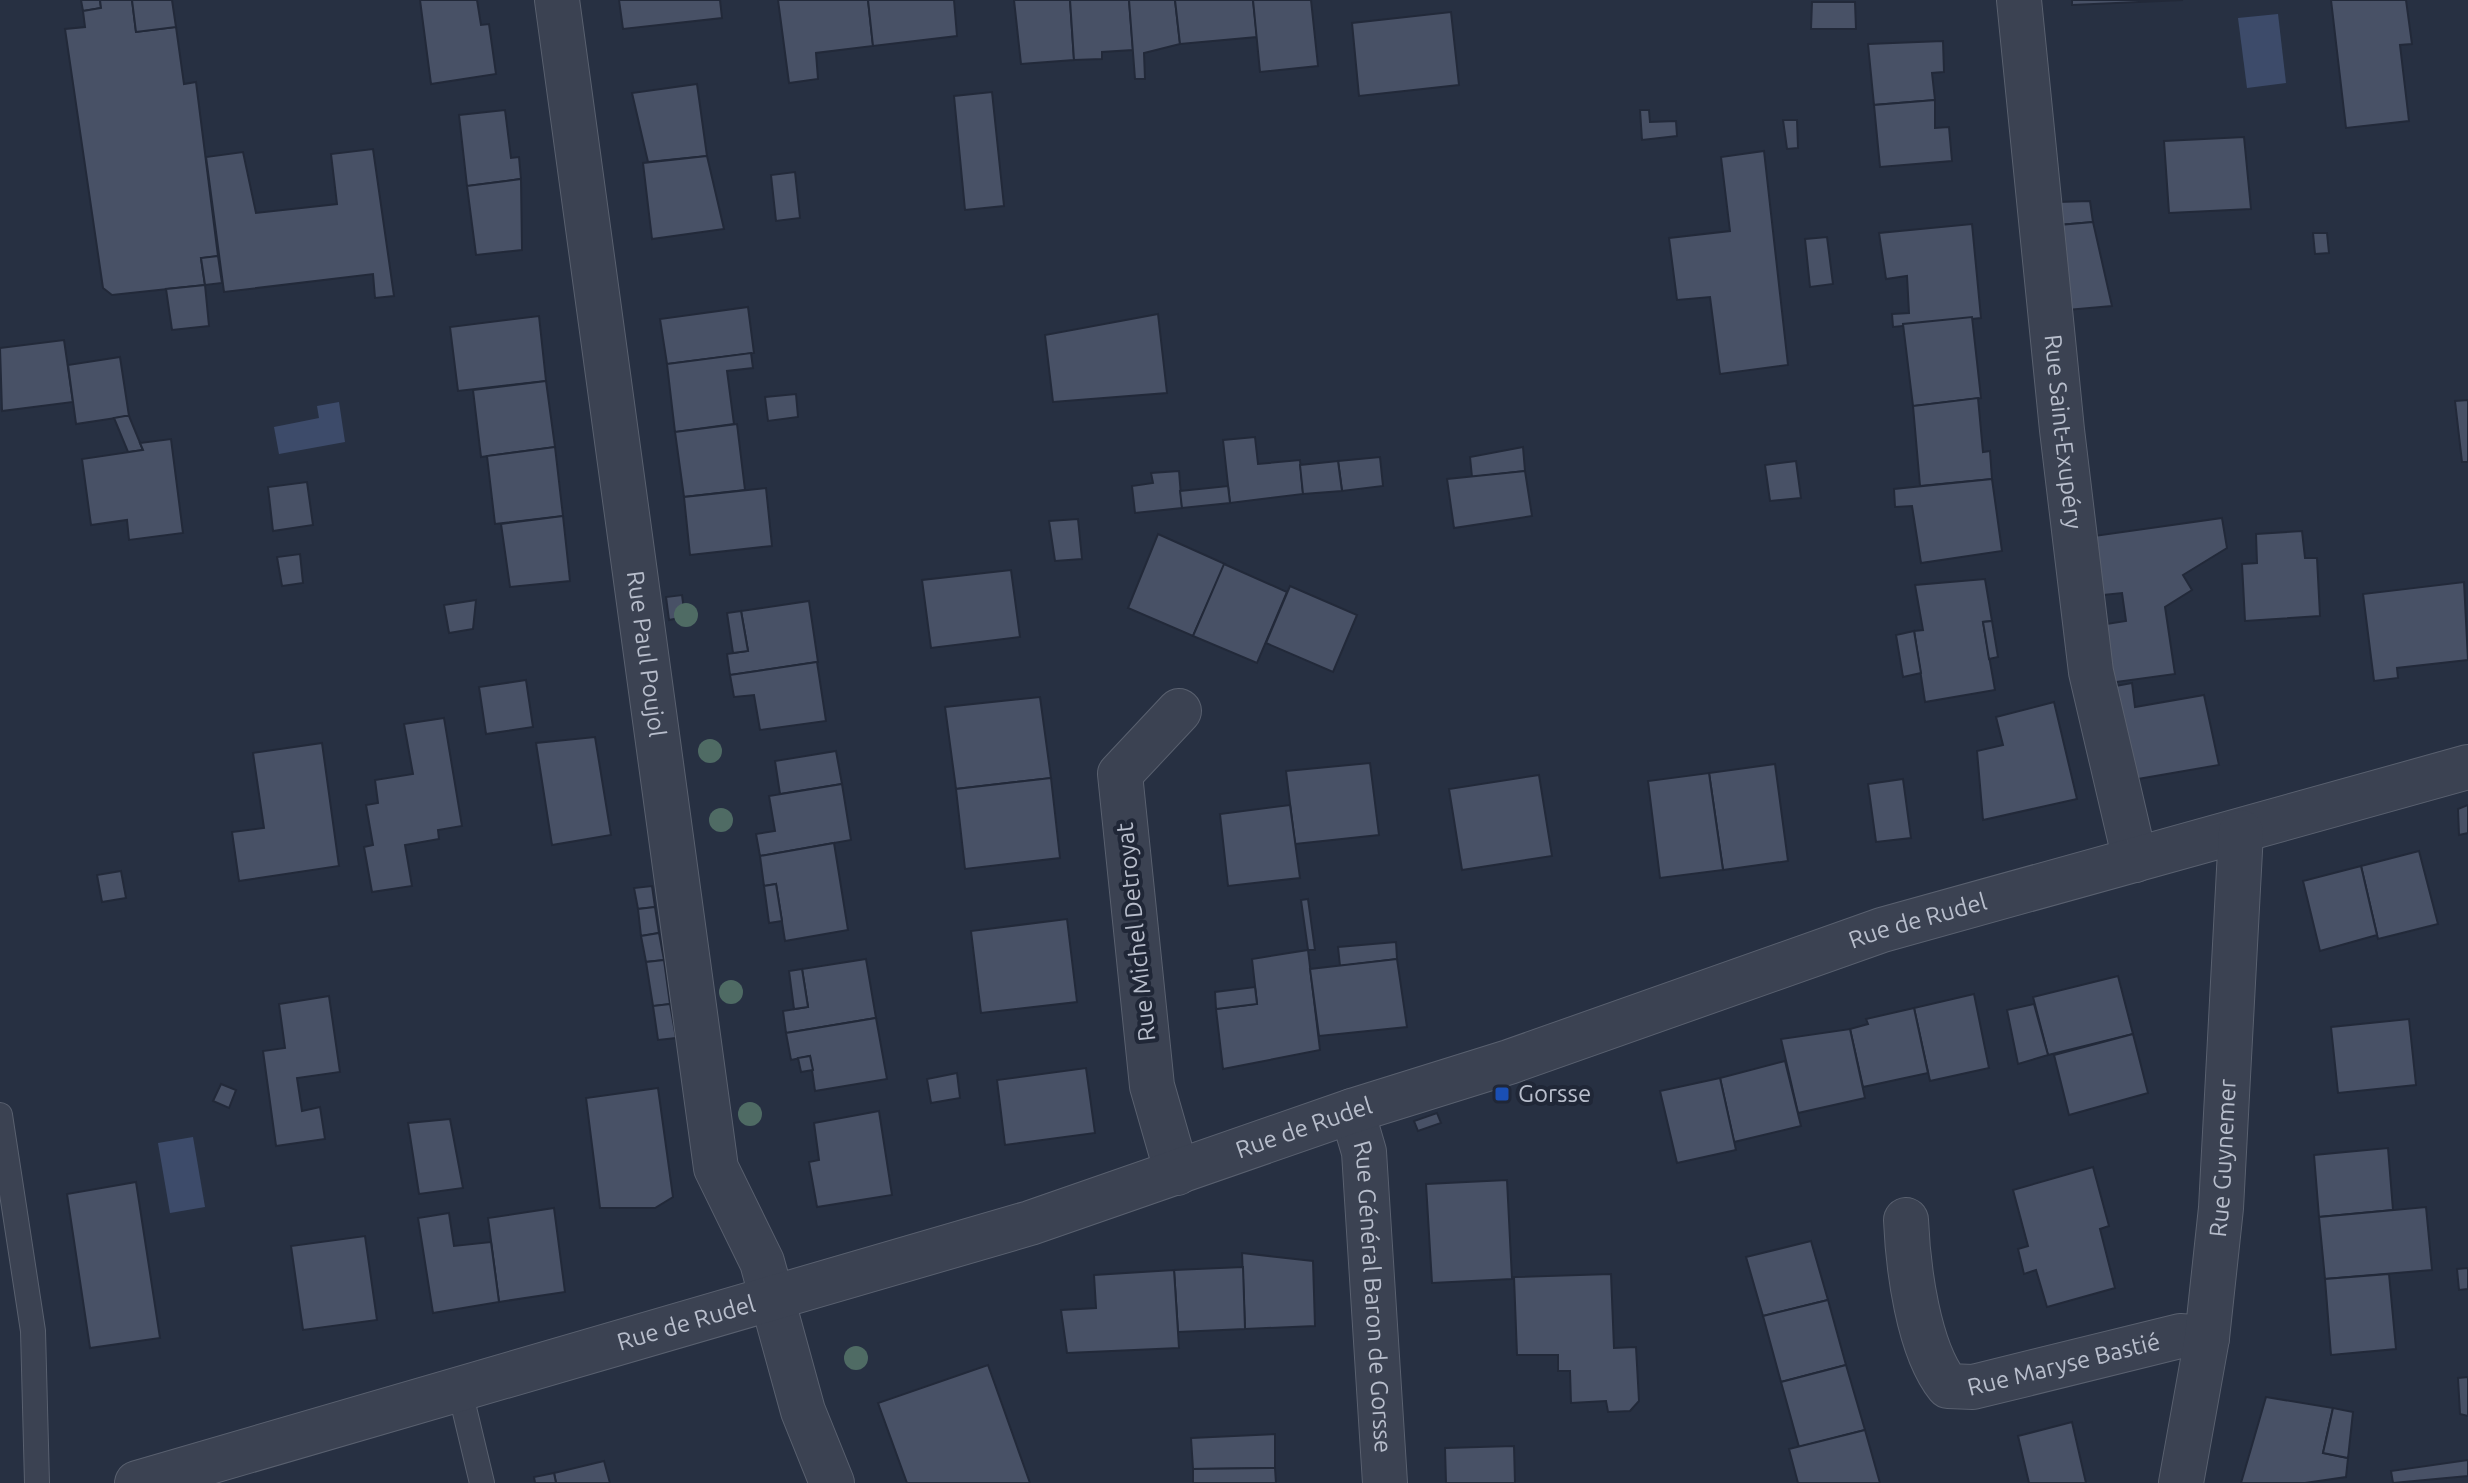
<svg xmlns="http://www.w3.org/2000/svg" width="2468" height="1483" font-family="Ubuntu,sans-serif">
<rect width="100%" height="100%" fill="#273042"/>
<g fill="#3d4b6a">
<polygon points="2278,14 2286,83 2247,88 2238,18"/>
<polygon points="339,402 345,442 279,454 274,427 319,418 317,406"/>
<polygon points="193,1137 205,1207 170,1213 158,1143"/>
</g>
<g fill="#485166" stroke="#222939" stroke-width="2">
<polygon points="81,0 100,0 101,8 83,11"/>
<polygon points="100,0 132,0 136,32 176,27 184,84 196,82 218,256 201,258 205,285 112,295 103,288 65,29 85,27 83,11 101,8"/>
<polygon points="132,0 172,0 176,27 136,32"/>
<polygon points="420,0 477,0 481,25 489,24 496,74 431,84"/>
<polygon points="619,0 720,0 722,18 623,29"/>
<polygon points="778,0 868,0 873,46 816,53 818,79 789,83"/>
<polygon points="868,0 954,0 957,36 873,46"/>
<polygon points="1014,0 1070,0 1074,60 1021,64"/>
<polygon points="1070,0 1129,0 1133,50 1102,52 1102,59 1074,60"/>
<polygon points="1129,0 1175,0 1180,44 1144,53 1145,79 1135,79"/>
<polygon points="1175,0 1253,0 1257,37 1180,44"/>
<polygon points="1253,0 1311,0 1318,66 1260,72"/>
<polygon points="2072,0 2183,0 2072,5"/>
<polygon points="2331,0 2406,0 2412,44 2400,45 2409,121 2346,128"/>
<polygon points="1812,2 1855,2 1856,29 1811,29"/>
<polygon points="1451,12 1459,85 1359,96 1352,23"/>
<polygon points="1943,41 1944,72 1932,73 1935,100 1874,105 1868,44"/>
<polygon points="697,84 707,156 648,162 632,93"/>
<polygon points="992,92 1004,206 965,210 954,96"/>
<polygon points="1935,100 1935,128 1949,127 1952,161 1880,167 1874,105"/>
<polygon points="505,110 511,158 519,157 521,179 467,186 459,115"/>
<polygon points="1640,110 1649,110 1650,122 1676,121 1677,136 1642,140"/>
<polygon points="1783,120 1797,120 1798,148 1787,149"/>
<polygon points="2244,137 2251,209 2169,213 2164,141"/>
<polygon points="373,149 394,296 375,298 373,274 224,292 206,157 243,152 256,213 337,204 331,154"/>
<polygon points="1764,151 1788,365 1720,374 1710,297 1677,300 1669,238 1730,231 1721,157"/>
<polygon points="707,156 724,229 652,239 643,163"/>
<polygon points="795,172 800,218 776,221 771,175"/>
<polygon points="521,179 522,250 476,255 467,186"/>
<polygon points="2090,201 2093,222 2059,225 2057,202"/>
<polygon points="2093,222 2112,306 2067,310 2059,225"/>
<polygon points="1972,224 1981,318 1893,327 1892,314 1909,313 1907,276 1886,279 1879,233"/>
<polygon points="2313,233 2327,233 2329,253 2315,254"/>
<polygon points="1827,237 1833,284 1810,287 1805,239"/>
<polygon points="218,256 222,283 205,285 201,258"/>
<polygon points="205,285 209,326 172,330 166,289"/>
<polygon points="748,307 754,353 667,364 660,319"/>
<polygon points="1158,314 1167,393 1053,402 1045,335"/>
<polygon points="539,316 546,381 458,391 450,327"/>
<polygon points="1972,317 1981,398 1913,406 1903,324"/>
<polygon points="64,340 73,402 2,411 0,348"/>
<polygon points="751,353 753,368 727,371 734,424 675,432 667,364"/>
<polygon points="120,357 129,416 76,424 68,365"/>
<polygon points="546,381 555,447 481,457 473,390"/>
<polygon points="796,394 798,417 768,421 765,397"/>
<polygon points="1978,398 1983,452 1990,451 1992,479 1920,486 1913,406"/>
<polygon points="2468,400 2468,462 2462,462 2455,401"/>
<polygon points="125,416 129,416 143,450 128,452 114,418"/>
<polygon points="737,424 745,490 684,497 675,432"/>
<polygon points="1255,437 1258,464 1300,460 1303,494 1230,503 1223,440"/>
<polygon points="171,439 183,533 129,540 127,520 91,525 82,459 143,450 140,443"/>
<polygon points="555,447 563,516 495,524 487,456"/>
<polygon points="1523,447 1525,471 1472,477 1470,457"/>
<polygon points="1380,457 1383,486 1342,491 1338,461"/>
<polygon points="1338,461 1342,491 1303,494 1300,465"/>
<polygon points="1796,461 1801,498 1770,501 1765,465"/>
<polygon points="1179,471 1182,508 1135,513 1132,486 1153,483 1151,473"/>
<polygon points="1525,471 1532,516 1454,528 1447,479"/>
<polygon points="1992,479 2002,551 1921,563 1912,506 1895,507 1894,489"/>
<polygon points="307,482 313,525 273,531 268,487"/>
<polygon points="1228,486 1230,503 1182,508 1180,491"/>
<polygon points="766,488 772,546 690,555 684,497"/>
<polygon points="563,516 570,581 510,587 501,524"/>
<polygon points="2222,518 2227,548 2183,575 2192,590 2165,607 2175,674 2109,683 2100,625 2126,621 2122,593 2103,595 2094,536"/>
<polygon points="1078,519 1082,559 1055,561 1049,521"/>
<polygon points="2302,531 2305,558 2317,558 2320,616 2245,621 2242,564 2257,563 2256,534"/>
<polygon points="1158,534 1225,564 1193,636 1128,608"/>
<polygon points="300,554 303,583 282,586 277,557"/>
<polygon points="1224,564 1287,592 1257,663 1193,636"/>
<polygon points="1011,570 1020,637 931,648 922,580"/>
<polygon points="1985,579 1992,621 1983,622 1995,690 1925,702 1914,631 1923,630 1915,585"/>
<polygon points="2464,582 2468,660 2397,668 2398,678 2374,681 2363,594"/>
<polygon points="1290,586 1357,615 1333,672 1266,643"/>
<polygon points="682,595 685,617 669,620 666,597"/>
<polygon points="476,600 473,629 449,633 444,605"/>
<polygon points="809,601 818,662 730,675 727,654 748,651 741,611"/>
<polygon points="741,611 748,651 733,653 727,613"/>
<polygon points="1992,621 1998,657 1989,659 1983,622"/>
<polygon points="1914,631 1921,673 1903,677 1896,635"/>
<polygon points="817,662 826,721 760,730 754,695 734,697 730,675"/>
<polygon points="526,680 533,727 486,734 479,687"/>
<polygon points="2132,683 2135,707 2204,695 2219,765 2132,780 2110,687"/>
<polygon points="1040,697 1051,778 956,789 945,707"/>
<polygon points="2054,702 2077,799 1983,820 1977,751 2003,745 1996,717"/>
<polygon points="444,718 462,826 438,830 439,839 405,845 412,886 372,892 364,847 373,845 366,805 378,803 375,780 413,774 404,724"/>
<polygon points="595,737 611,835 552,845 536,743"/>
<polygon points="322,743 339,866 239,881 232,832 264,828 253,753"/>
<polygon points="836,751 842,784 780,794 775,761"/>
<polygon points="1370,763 1379,835 1295,844 1286,771"/>
<polygon points="1775,764 1788,861 1723,870 1709,773"/>
<polygon points="1709,773 1723,870 1660,878 1648,781"/>
<polygon points="1539,775 1552,856 1462,870 1449,789"/>
<polygon points="1051,778 1060,858 965,869 956,789"/>
<polygon points="1903,779 1911,838 1876,842 1868,784"/>
<polygon points="842,784 851,840 760,856 756,834 775,831 769,796"/>
<polygon points="1290,805 1300,878 1228,886 1220,814"/>
<polygon points="2468,805 2468,833 2459,835 2458,809"/>
<polygon points="834,843 848,930 785,941 776,884 764,886 760,856"/>
<polygon points="2419,851 2438,924 2378,939 2361,866"/>
<polygon points="2361,866 2377,935 2320,951 2303,881"/>
<polygon points="121,871 126,898 102,902 97,875"/>
<polygon points="776,884 782,921 769,923 764,886"/>
<polygon points="652,886 655,907 638,909 634,888"/>
<polygon points="1308,899 1315,950 1308,950 1301,900"/>
<polygon points="655,907 659,933 641,936 638,909"/>
<polygon points="1067,919 1077,1002 981,1013 971,931"/>
<polygon points="659,933 664,960 646,962 641,936"/>
<polygon points="1396,942 1397,959 1340,966 1338,947"/>
<polygon points="1308,950 1320,1050 1223,1069 1216,1009 1257,1004 1252,959"/>
<polygon points="866,959 876,1018 786,1033 783,1011 808,1007 802,969"/>
<polygon points="1397,959 1407,1027 1319,1036 1310,969"/>
<polygon points="664,960 670,1004 653,1006 646,962"/>
<polygon points="802,969 808,1007 794,1009 789,971"/>
<polygon points="2118,976 2133,1034 2048,1055 2033,997"/>
<polygon points="1255,987 1257,1004 1216,1009 1215,992"/>
<polygon points="1974,994 1989,1068 1930,1081 1914,1008"/>
<polygon points="329,996 340,1072 297,1078 302,1111 320,1107 325,1139 276,1146 263,1051 285,1048 279,1004"/>
<polygon points="670,1004 676,1038 658,1040 653,1006"/>
<polygon points="2034,1004 2048,1055 2018,1064 2007,1010"/>
<polygon points="1914,1008 1928,1073 1863,1087 1850,1029 1868,1024 1866,1019"/>
<polygon points="876,1018 887,1079 815,1091 810,1056 791,1060 786,1033"/>
<polygon points="2409,1019 2416,1085 2338,1093 2331,1027"/>
<polygon points="1850,1029 1865,1098 1798,1113 1781,1039"/>
<polygon points="2133,1034 2148,1093 2069,1115 2054,1055"/>
<polygon points="810,1056 813,1070 801,1072 798,1058"/>
<polygon points="1785,1061 1801,1126 1734,1142 1720,1078"/>
<polygon points="1086,1068 1095,1133 1005,1145 997,1080"/>
<polygon points="957,1073 960,1098 931,1103 927,1079"/>
<polygon points="1720,1078 1736,1150 1677,1163 1660,1091"/>
<polygon points="221,1084 236,1090 229,1108 213,1101"/>
<polygon points="658,1088 673,1197 655,1208 600,1208 586,1098"/>
<polygon points="879,1111 892,1195 817,1207 809,1162 819,1160 814,1123"/>
<polygon points="1437,1113 1441,1123 1418,1131 1414,1121"/>
<polygon points="450,1119 463,1188 419,1194 408,1123"/>
<polygon points="2388,1148 2393,1210 2319,1217 2314,1155"/>
<polygon points="2093,1167 2109,1226 2100,1229 2115,1288 2047,1307 2036,1270 2024,1274 2018,1249 2028,1246 2013,1190"/>
<polygon points="1507,1180 1512,1279 1432,1283 1426,1184"/>
<polygon points="136,1182 160,1338 90,1348 67,1194"/>
<polygon points="2426,1207 2432,1270 2325,1279 2319,1217"/>
<polygon points="554,1208 565,1292 499,1302 488,1218"/>
<polygon points="449,1213 454,1246 491,1242 499,1302 433,1313 418,1218"/>
<polygon points="365,1236 377,1320 303,1330 291,1246"/>
<polygon points="1811,1241 1828,1300 1763,1316 1746,1257"/>
<polygon points="1242,1253 1313,1261 1315,1326 1245,1329"/>
<polygon points="1243,1267 1245,1329 1178,1332 1174,1270"/>
<polygon points="2468,1268 2468,1289 2459,1290 2457,1269"/>
<polygon points="1174,1270 1179,1348 1067,1353 1061,1310 1096,1308 1094,1275"/>
<polygon points="1611,1274 1614,1348 1636,1347 1639,1401 1630,1411 1608,1412 1606,1401 1571,1403 1570,1371 1558,1371 1558,1355 1517,1355 1514,1277"/>
<polygon points="2389,1274 2396,1349 2331,1355 2325,1279"/>
<polygon points="1828,1300 1846,1365 1781,1382 1763,1316"/>
<polygon points="988,1365 1030,1483 907,1483 878,1403"/>
<polygon points="1846,1365 1865,1430 1799,1447 1781,1382"/>
<polygon points="2468,1377 2468,1416 2460,1414 2458,1378"/>
<polygon points="2266,1397 2333,1408 2323,1453 2348,1458 2346,1477 2305,1483 2241,1483"/>
<polygon points="2333,1408 2353,1412 2348,1458 2323,1453"/>
<polygon points="2072,1422 2086,1483 2029,1483 2018,1436"/>
<polygon points="1865,1430 1880,1483 1798,1483 1789,1449"/>
<polygon points="1275,1434 1275,1468 1193,1469 1191,1438"/>
<polygon points="1514,1446 1515,1483 1446,1483 1445,1448"/>
<polygon points="2468,1460 2468,1476 2393,1483 2391,1471"/>
<polygon points="604,1461 610,1483 556,1483 554,1473"/>
<polygon points="1275,1468 1276,1483 1193,1483 1193,1469"/>
<polygon points="554,1473 556,1483 535,1483 534,1477"/>
</g>
<g fill="none" stroke-linecap="round" stroke-linejoin="round">
<g stroke="#59606f" stroke-width="26">
<g id="lane">
<polyline points="0,1115 33,1331 37,1483"/>
<polyline points="459,1387 482,1483"/>
</g>
</g>
<g stroke="#59606f" stroke-width="46">
<g id="street">
<path id="s1" d="M557,0L716,1168L762,1262L803,1411L832,1483"/>
<path id="s2" d="M2019,0L2062,430L2091,672L2135,860"/>
<path id="s3" d="M1352,1111L1364,1152L1385,1483"/>
<polyline points="1177,1173 1152,1086 1120,774 1179,711"/>
<path id="s4" d="M1906,1220C1908,1267 1918,1349 1948,1386L1973,1387L2180,1336L2207,1338"/>
<path id="s5" d="M137,1483L1030,1223L1352,1111L1509,1062L1882,930L2468,767"/>
<path id="s6" d="M2181,1483L2207,1338L2221,1208L2241,832"/>
</g>
</g>
<use href="#lane" stroke="#3b4252" stroke-width="24"/>
<use href="#street" stroke="#3b4252" stroke-width="44"/>
</g>
<g fill="#4f6b64">
<circle cx="686" cy="615" r="12"/>
<circle cx="710" cy="751" r="12"/>
<circle cx="721" cy="820" r="12"/>
<circle cx="731" cy="992" r="12"/>
<circle cx="750" cy="1114" r="12"/>
<circle cx="856" cy="1358" r="12"/>
</g>
<rect fill="#1a4fb4" stroke="#202737" stroke-width="3" x="1494" y="1086" width="16" height="16" rx="4"/>
<g text-anchor="middle" stroke-width="8" stroke-linejoin="round" paint-order="stroke">
<g font-size="24" fill="#b8becc" stroke="#202737">
<text dy="8" stroke="none"><textPath href="#s2" startOffset="434">Rue Saint-Exupéry</textPath></text>
<text dy="8" stroke="none"><textPath href="#s1" startOffset="660">Rue Paul Poujol</textPath></text>
<text dy="8" stroke="none"><textPath href="#s5" startOffset="1868">Rue de Rudel</textPath></text>
<text transform="translate(1136 932) rotate(-96)" y="8">Rue Michel Detroyat</text>
<text dy="8" stroke="none"><textPath href="#s5" startOffset="1220">Rue de Rudel</textPath></text>
<text dy="8" stroke="none"><textPath href="#s6" startOffset="328">Rue Guynemer</textPath></text>
<text dy="8" stroke="none"><textPath href="#s3" startOffset="188">Rue Général Baron de Gorsse</textPath></text>
<text dy="8" stroke="none"><textPath href="#s5" startOffset="572">Rue de Rudel</textPath></text>
<text dy="8" stroke="none"><textPath href="#s4" startOffset="292">Rue Maryse Bastié</textPath></text>
</g>
<g font-size="24" fill="#b8becc" stroke="#202737" text-anchor="start">
<text x="1518" y="1102">Gorsse</text>
</g>
</g>
</svg>
